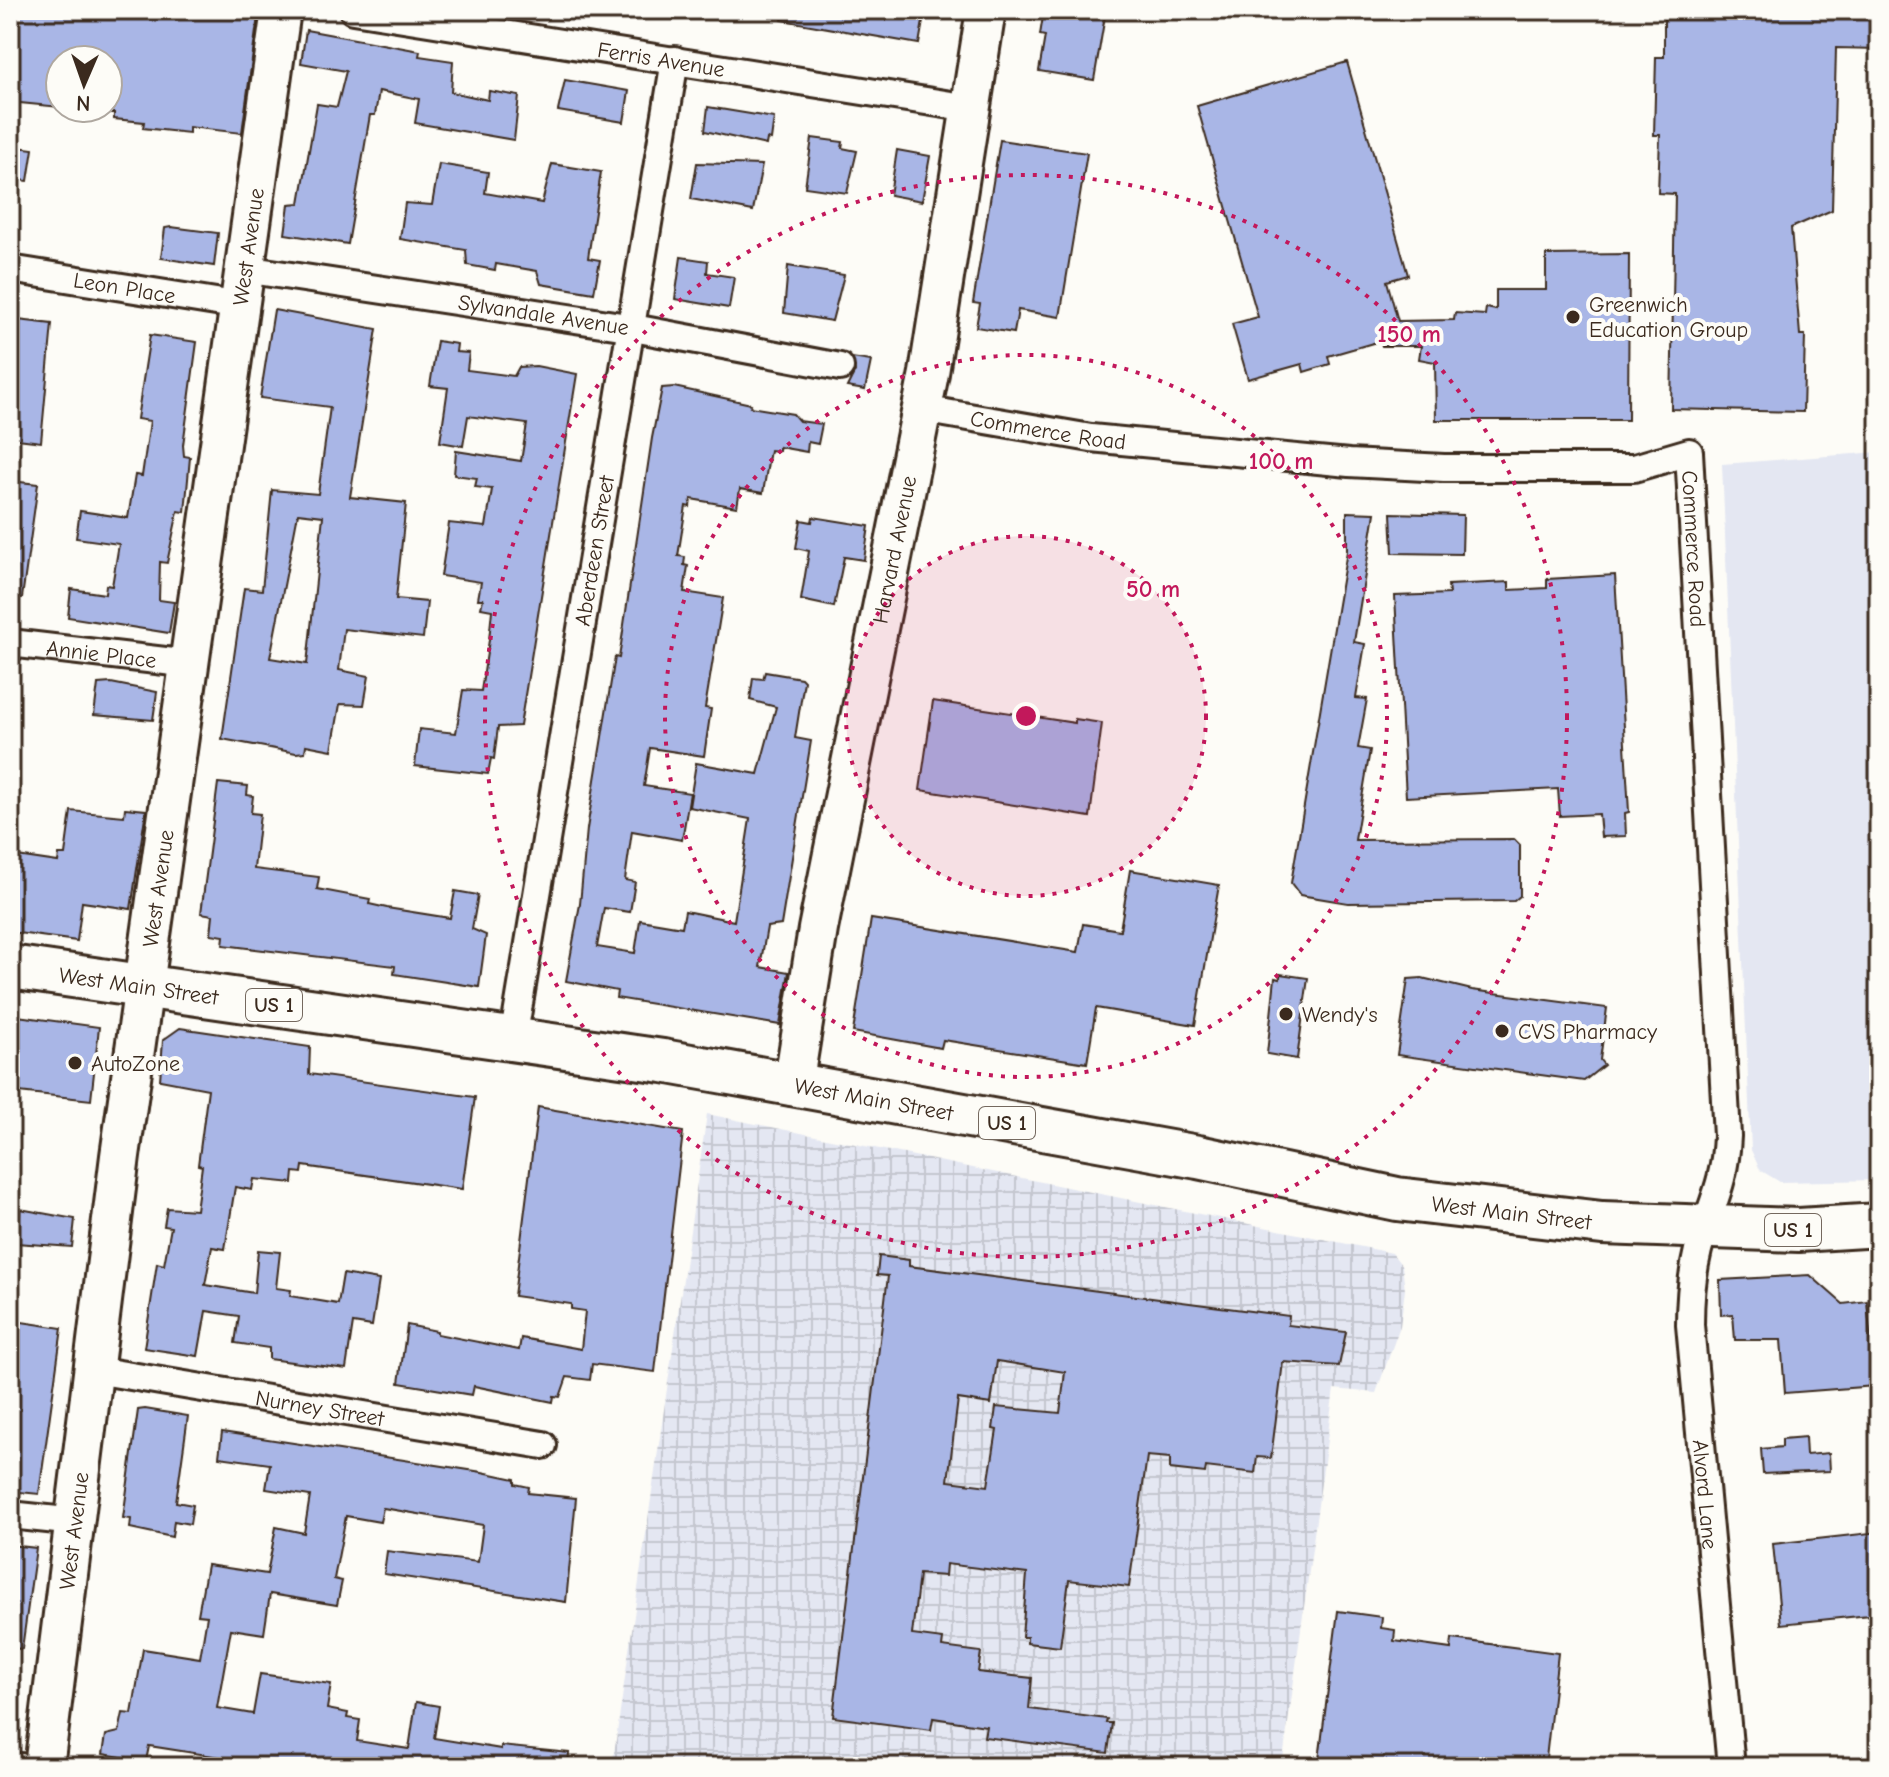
<svg xmlns="http://www.w3.org/2000/svg" width="1889" height="1777" font-family="'Comic Neue',sans-serif">
<defs>
<pattern id="industrial-grid" width="8" height="8" patternUnits="userSpaceOnUse" patternTransform="scale(2)"><rect width="8" height="8" fill="#e4e7f2"/><path d="M0 4h8M4 0v8" fill="none" stroke="#c4c6cf"/></pattern>
</defs>
<rect width="100%" height="100%" fill="#fdfcf7"/>
<filter id="ink" filterUnits="userSpaceOnUse"><feTurbulence type="fractalNoise" baseFrequency=".0125" numOctaves="2"/><feDisplacementMap in="SourceGraphic" scale="16" xChannelSelector="R" yChannelSelector="G"/><feConvolveMatrix kernelMatrix="1 2 1 2 8 2 1 2 1" color-interpolation-filters="sRGB"/></filter>
<g filter="url(#ink)">
<polygon fill="#e4e7f2" points="1879,452 1879,1180 1780,1182 1760,1170 1751,1150 1722,464"/>
<polygon fill="url(#industrial-grid)" points="707,1114 1392,1253 1402,1266 1405,1290 1400,1326 1376,1393 1334,1389 1282,1767 612,1767"/>
<g fill="#a9b6e6" stroke="#3b2a1e" stroke-width="2" fill-rule="evenodd">
<polygon points="10,10 205,10 258,16 242,133 189,127 189,133 143,128 144,122 114,119 114,113 108,113 108,60 60,60 60,107 10,102"/>
<polygon points="783,10 925,10 919,44 782,20"/>
<polygon points="1044,10 1106,10 1094,80 1039,71 1045,36 1040,35"/>
<polygon points="1664,10 1879,10 1879,49 1836,48 1832,210 1791,228 1800,335 1805,335 1803,412 1671,409 1675,194 1658,193 1660,135 1654,135 1656,57 1664,57"/>
<polygon points="306,30 420,51 419,56 453,61 451,92 488,100 489,91 519,96 514,140 415,123 419,99 379,91 375,115 370,115 348,244 285,234 289,204 300,203 317,104 337,107 346,71 301,63"/>
<polygon points="1347,62 1408,275 1387,281 1398,321 1454,320 1455,313 1485,315 1486,308 1496,310 1496,290 1546,290 1546,255 1629,254 1628,420 1436,420 1435,362 1419,359 1421,346 1382,346 1380,341 1328,356 1330,364 1304,372 1302,364 1248,379 1232,324 1258,317 1197,106"/>
<polygon points="565,80 629,91 624,122 558,111"/>
<polygon points="708,107 774,118 771,140 767,139 766,145 705,131"/>
<polygon points="812,138 843,142 842,148 857,151 847,193 805,187"/>
<polygon points="1000,140 1087,153 1060,317 1018,310 1014,333 976,327 980,304 973,303"/>
<polygon points="10,146 33,149 28,181 10,179"/>
<polygon points="897,150 930,156 922,201 890,195"/>
<polygon points="697,163 762,165 753,211 691,199"/>
<polygon points="439,164 488,172 485,193 542,203 552,164 601,172 588,258 600,260 594,293 541,284 537,271 496,264 495,270 467,265 466,250 400,239 405,203 432,205"/>
<polygon points="171,227 218,233 214,266 161,258 165,228"/>
<polygon points="681,257 708,261 707,273 734,277 729,308 675,299"/>
<polygon points="788,266 844,275 832,321 784,313"/>
<path d="M274,310L377,329L350,497L406,503L396,599L427,602L423,638L344,629L339,670L369,676L364,705L340,704L332,750L306,745L305,752L296,753L222,739L244,588L262,590L272,490L318,494L330,407L260,398ZM298,513L323,516L307,664L270,658Z"/>
<polygon points="18,320 52,324 41,442 10,438 10,366 13,366"/>
<polygon points="150,335 197,342 183,445 184,456 190,457 185,512 178,511 167,563 160,562 159,600 174,602 169,633 68,617 71,589 105,594 106,585 112,586 119,544 76,538 80,511 128,518 135,475 142,476 150,421 137,419"/>
<polygon points="437,341 457,344 456,352 469,353 467,370 514,376 519,367 536,366 577,374 520,726 498,727 494,759 491,758 488,774 415,766 419,729 456,733 463,690 481,691 489,640 492,610 481,608 483,599 478,599 481,582 441,576 449,523 486,527 492,489 475,487 477,478 454,475 456,451 521,461 527,424 468,416 463,446 440,442 448,388 430,386"/>
<polygon points="852,358 871,361 865,390 847,387 855,371"/>
<polygon points="674,387 751,404 750,407 793,414 799,421 822,424 818,444 808,442 807,452 779,447 779,451 770,450 763,493 740,489 737,507 691,499 690,507 686,506 678,556 685,557 684,565 688,566 684,592 723,598 705,708 711,709 704,756 650,748 644,786 690,793 682,840 632,831 625,880 635,882 630,912 604,908 597,947 635,953 640,920 682,927 685,911 734,921 750,819 689,807 696,763 758,774 776,707 750,700 753,678 763,679 765,672 801,678 804,681 795,738 811,741 781,925 767,927 760,967 789,972 780,1025 616,998 617,991 566,981 580,904 587,829 615,657 619,658 652,438 662,388"/>
<polygon points="10,481 38,484 22,598 10,597"/>
<polygon points="1347,512 1375,513 1354,642 1365,644 1356,698 1367,699 1358,748 1370,750 1355,840 1514,839 1520,845 1520,896 1514,901 1348,903 1300,895 1291,883 1347,551"/>
<polygon points="1391,513 1463,515 1462,554 1393,553"/>
<polygon points="813,517 869,526 864,560 844,557 834,607 801,600 809,551 796,548 801,520 812,522"/>
<polygon points="1615,575 1629,812 1625,813 1626,836 1601,837 1599,814 1560,816 1558,789 1406,797 1395,596 1449,594 1448,585 1509,582 1509,590 1547,588 1547,579"/>
<polygon points="111,683 157,692 153,720 94,715 98,684"/>
<polygon points="933,701 1075,723 1075,719 1102,723 1090,817 920,790"/>
<polygon points="218,783 248,786 247,795 253,796 251,813 260,814 254,869 319,877 317,889 370,899 369,904 387,908 450,918 455,891 478,895 472,929 486,935 479,987 394,974 395,966 223,945 224,936 211,934 213,915 201,913"/>
<polygon points="125,808 146,810 131,909 82,902 77,941 10,932 10,855 58,862 59,855 65,855 71,811 124,816"/>
<polygon points="1130,870 1219,885 1195,1025 1096,1008 1087,1063 943,1040 941,1048 853,1032 871,919 1078,952 1083,924 1120,930"/>
<polygon points="1280,974 1308,978 1297,1059 1267,1054 1275,978 1280,979"/>
<polygon points="1422,978 1472,990 1607,1008 1600,1060 1604,1065 1584,1081 1397,1055 1408,979"/>
<polygon points="10,1015 99,1027 91,1100 10,1091"/>
<polygon points="180,1028 310,1047 309,1074 475,1097 462,1189 303,1166 302,1173 294,1172 293,1183 254,1179 252,1190 235,1187 225,1249 212,1247 205,1285 254,1293 258,1250 280,1252 276,1288 291,1290 290,1296 338,1304 343,1274 379,1280 372,1326 353,1323 346,1369 269,1359 269,1348 235,1343 239,1316 206,1311 198,1356 144,1348 157,1263 164,1265 171,1227 164,1226 167,1208 196,1210 202,1166 198,1165 208,1089 160,1080 163,1040"/>
<polygon points="538,1107 683,1132 655,1372 592,1364 590,1380 567,1377 560,1397 554,1396 553,1402 474,1386 472,1395 399,1383 407,1325 437,1331 437,1334 519,1350 521,1338 581,1349 585,1311 571,1309 571,1304 514,1296"/>
<polygon points="20,1209 75,1219 72,1247 16,1243"/>
<path d="M879,1256L909,1260V1266L1289,1316L1288,1325L1346,1332L1339,1366L1283,1362L1271,1458L1257,1457L1255,1473L1206,1467L1205,1473L1170,1469V1458L1147,1456L1129,1587L1069,1580L1060,1647L1027,1643V1637H1022L1027,1574L946,1564L945,1576L919,1574L912,1635L943,1639L942,1647L981,1652L978,1672L1032,1678L1029,1709L1107,1719L1106,1723H1112L1108,1753L984,1737L986,1726L933,1718L931,1730L833,1717L888,1276L877,1275ZM997,1361L1065,1372L1060,1413L996,1407L993,1429L997,1430L988,1486L948,1481L958,1399L991,1404Z"/>
<polygon points="1810,1275 1843,1304 1867,1301 1875,1386 1785,1393 1781,1340 1735,1340 1733,1314 1721,1315 1720,1280"/>
<polygon points="15,1321 62,1328 39,1494 10,1491 10,1356"/>
<polygon points="145,1409 188,1416 176,1502 193,1505 190,1524 174,1521 172,1537 130,1528 131,1519 123,1518 138,1410"/>
<polygon points="222,1432 482,1472 515,1479 515,1484 529,1487 528,1493 576,1498 566,1602 384,1574 387,1551 478,1562 483,1525 383,1508 380,1522 346,1516 334,1579 342,1581 337,1605 270,1594 264,1634 231,1629 217,1708 253,1714 260,1674 331,1684 327,1709 348,1713 347,1718 360,1720 357,1741 409,1749 416,1702 439,1706 434,1738 501,1749 501,1746 569,1753 568,1767 218,1764 220,1757 149,1746 146,1761 103,1754 106,1735 119,1732 123,1713 132,1714 143,1649 200,1658 207,1616 198,1615 207,1565 267,1574 276,1527 304,1533 310,1496 266,1489 270,1464 219,1457"/>
<polygon points="1805,1437 1806,1455 1829,1453 1830,1471 1763,1474 1761,1449 1782,1447 1782,1439"/>
<polygon points="1879,1532 1879,1614 1781,1624 1773,1544"/>
<polygon points="10,1545 36,1548 22,1649 10,1648"/>
<polygon points="1338,1611 1382,1617 1381,1628 1395,1630 1394,1641 1451,1649 1452,1639 1558,1653 1545,1767 1318,1767"/>
</g>
<g fill="none" stroke-linecap="round" stroke-linejoin="round">
<g stroke="#3b2a1e" stroke-width="32">
<g id="street">
<path id="s1" d="M353,10L970,108"/>
<path id="s2" d="M10,269L241,306"/>
<path id="s3" d="M245,269L628,327L840,367"/>
<path id="s4" d="M922,409L1091,438L1349,463L1444,468H1634L1689,452L1727,1136C1725,1185 1710,1206 1698,1250C1692,1274 1690,1300 1690,1325L1731,1767"/>
<path id="s5" d="M10,643L191,664"/>
<path id="s6" d="M513,1040L675,60"/>
<path id="s7" d="M95,1370L543,1445"/>
<polyline points="10,1515 76,1522"/>
<polyline points="10,1766 20,1767"/>
</g>
</g>
<g stroke="#3b2a1e" stroke-width="44">
<g id="secondary">
<path id="s8" d="M793,1086L818,929L929,373L986,10"/>
<path id="s9" d="M44,1767L120,1156L281,10"/>
</g>
</g>
<g stroke="#3b2a1e" stroke-width="48">
<g id="primary">
<path id="s10" d="M10,967L663,1061L1198,1157L1397,1199L1602,1223L1799,1230L1879,1225"/>
</g>
</g>
<use href="#street" stroke="#fdfcf7" stroke-width="26"/>
<use href="#secondary" stroke="#fdfcf7" stroke-width="38"/>
<use href="#primary" stroke="#fdfcf7" stroke-width="42"/>
</g>
</g>
<circle cx="1026" cy="716" r="180" fill="#c2185b" fill-opacity=".12"/>
<g fill="none" stroke="#c2185b" stroke-width="4" stroke-dasharray="4 8">
<circle cx="1026" cy="716" r="180"/>
<circle cx="1026" cy="716" r="361"/>
<circle cx="1026" cy="716" r="541"/>
</g>
<g fill="#3b2a1e" stroke="#fdfcf7" stroke-width="3">
<circle cx="1573" cy="317" r="8"/>
<circle cx="1286" cy="1014" r="8"/>
<circle cx="1502" cy="1031" r="8"/>
<circle cx="75" cy="1063" r="8"/>
</g>
<g text-anchor="middle" stroke-width="8" stroke-linejoin="round" paint-order="stroke">
<g fill="#fdfcf7" stroke="#75695f" stroke-width="2">
<rect x="246" y="989" width="56" height="32" rx="6"/>
<rect x="979" y="1107" width="56" height="32" rx="6"/>
<rect x="1765" y="1214" width="56" height="32" rx="6"/>
</g>
<g font-size="20" font-weight="bold" fill="#3b2a1e">
<text x="274" y="1012">US 1</text>
<text x="1007" y="1130">US 1</text>
<text x="1793" y="1237">US 1</text>
</g>
<g font-size="22" fill="#3b2a1e" stroke="#fdfcf7">
<text dy="8" stroke="none"><textPath href="#s1" startOffset="312">Ferris Avenue</textPath></text>
<text dy="8" stroke="none"><textPath href="#s9" startOffset="1534">West Avenue</textPath></text>
<text dy="8" stroke="none"><textPath href="#s2" startOffset="116">Leon Place</textPath></text>
<text dy="8" stroke="none"><textPath href="#s3" startOffset="302">Sylvandale Avenue</textPath></text>
<text dy="8" stroke="none"><textPath href="#s4" startOffset="128">Commerce Road</textPath></text>
<text dy="8" stroke="none"><textPath href="#s8" startOffset="546">Harvard Avenue</textPath></text>
<text dy="8" stroke="none"><textPath href="#s4" startOffset="870">Commerce Road</textPath></text>
<text dy="8" stroke="none"><textPath href="#s6" startOffset="496">Aberdeen Street</textPath></text>
<text dy="8" stroke="none"><textPath href="#s5" startOffset="92">Annie Place</textPath></text>
<text dy="8" stroke="none"><textPath href="#s9" startOffset="886">West Avenue</textPath></text>
<text dy="8" stroke="none"><textPath href="#s10" startOffset="130">West Main Street</textPath></text>
<text dy="8" stroke="none"><textPath href="#s10" startOffset="874">West Main Street</textPath></text>
<text dy="8" stroke="none"><textPath href="#s10" startOffset="1522">West Main Street</textPath></text>
<text dy="8" stroke="none"><textPath href="#s7" startOffset="228">Nurney Street</textPath></text>
<text dy="8" stroke="none"><textPath href="#s4" startOffset="1822">Alvord Lane</textPath></text>
<text dy="8" stroke="none"><textPath href="#s9" startOffset="238">West Avenue</textPath></text>
</g>
<g font-size="22" fill="#3b2a1e" stroke="#fdfcf7" text-anchor="start">
<text x="1589" y="312">Greenwich<tspan x="1589" dy="25">Education Group</tspan></text>
<text x="1302" y="1022">Wendy's</text>
<text x="1518" y="1039">CVS Pharmacy</text>
<text x="91" y="1071">AutoZone</text>
</g>
</g>
<circle cx="1026" cy="716" r="12" fill="#c2185b" stroke="#fdfcf7" stroke-width="4"/>
<g font-size="24" text-anchor="middle" font-weight="bold" fill="#c2185b" stroke="#fdfcf7" stroke-width="8" stroke-linejoin="round" paint-order="stroke">
<text x="1409" y="342">150 m</text>
<text x="1281" y="469">100 m</text>
<text x="1153" y="597">50 m</text>
</g>
<rect width="1889" height="1777" fill="none" stroke="#fdfcf7" stroke-width="40"/>
<rect x="20" y="20" width="1849" height="1737" fill="none" stroke="#3b2a1e" stroke-width="3" filter="url(#ink)"/>
<g transform="translate(84 84) rotate(182)"><circle r="38" fill="#fdfcf7" stroke="#afa8a0" stroke-width="2"/>
<path d="M0-6L14 30L0 20L-14 30Z" fill="#3b2a1e"/>
<text y="-12" font-size="22" font-weight="bold" text-anchor="middle" fill="#3b2a1e">N</text>
</g>
</svg>
